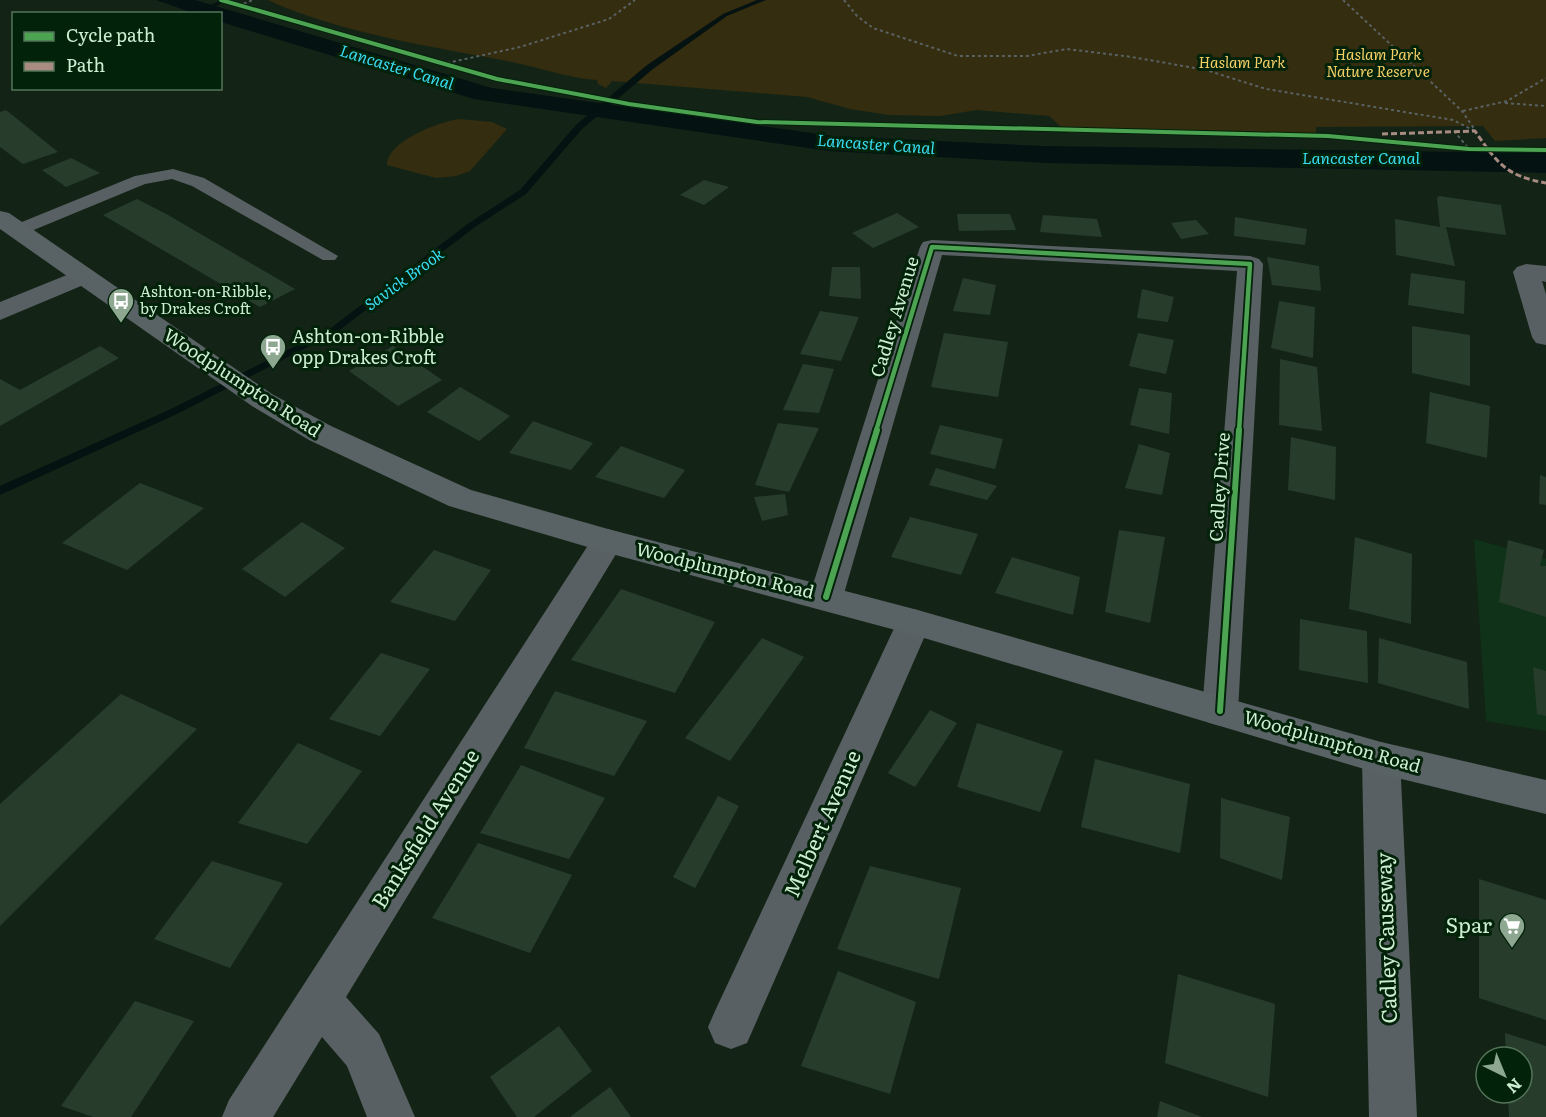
<svg xmlns="http://www.w3.org/2000/svg" width="1546" height="1117" font-family="Literata,serif">
<rect width="100%" height="100%" fill="#132417"/>
<polygon fill="#103218" points="1474,539 1546,559 1546,731 1486,721"/>
<g fill="#352d0f">
<path d="M268,0H1546V138L1495,141L1483,126L1316,127V135L1215,131L1180,134L1068,133L1049,116L977,110L940,116L889,115L850,109L807,97L612,81L606,88L598,84L597,80C568,78 541,68 512,62C434,47 339,33 268,0Z"/>
<path d="M459,119L492,122L507,129L470,171L456,176L436,178L387,165C387,141 439,122 459,119Z"/>
</g>
<polygon fill="#051212" points="156,0 195,0 492,88 833,136 1043,146 1546,153 1546,173 1046,163 828,151 474,99 221,22 220,14 193,13"/>
<g fill="none" stroke-linecap="round" stroke-linejoin="round">
<g fill="#051212" fill-rule="evenodd">
<polygon points="222,0 231,0 206,10 201,9"/>
<polygon points="757,0 766,0 727,16 653,69 582,129 526,194 475,227 337,332 179,413 0,495 0,486 171,409 331,328 469,223 520,190 576,125 647,65 723,14"/>
</g>
</g>
<g fill="#283c2c">
<polygon points="6,110 58,152 23,164 0,147 0,112"/>
<polygon points="71,158 100,173 66,187 42,170"/>
<polygon points="704,180 729,187 704,205 680,195"/>
<polygon points="1439,196 1501,205 1506,235 1446,227 1455,266 1396,255 1395,219 1440,227 1437,198"/>
<polygon points="137,199 168,215 295,289 260,307 103,215"/>
<polygon points="897,213 919,227 873,248 852,233"/>
<polygon points="957,214 1010,214 1016,230 959,231"/>
<polygon points="1043,215 1097,219 1102,237 1040,232"/>
<polygon points="1235,217 1307,229 1305,245 1234,236"/>
<polygon points="1196,220 1209,234 1181,239 1171,223"/>
<polygon points="1267,257 1319,266 1321,291 1272,285"/>
<polygon points="832,267 860,267 861,299 829,296"/>
<polygon points="1411,273 1465,281 1464,314 1408,305"/>
<polygon points="963,278 996,285 990,315 953,311"/>
<polygon points="1142,289 1174,297 1168,322 1137,318"/>
<polygon points="1279,301 1315,307 1313,358 1271,348"/>
<polygon points="820,311 859,317 841,361 800,354"/>
<polygon points="1412,326 1470,335 1470,386 1412,373"/>
<polygon points="944,333 1008,342 998,397 931,387"/>
<polygon points="1138,333 1174,340 1166,374 1129,366"/>
<polygon points="100,346 119,358 0,426 0,379 20,390"/>
<polygon points="393,346 442,380 398,406 349,371"/>
<polygon points="1280,359 1317,367 1322,431 1279,425"/>
<polygon points="803,364 834,369 819,413 783,410"/>
<polygon points="460,387 510,416 479,441 427,412"/>
<polygon points="1139,388 1172,393 1169,434 1130,425"/>
<polygon points="1430,392 1490,406 1487,458 1426,443"/>
<polygon points="533,421 593,443 571,470 509,453"/>
<polygon points="778,423 819,428 789,492 755,485"/>
<polygon points="940,425 1003,439 995,469 930,454"/>
<polygon points="1291,437 1336,447 1335,500 1288,490"/>
<polygon points="1139,444 1170,453 1162,495 1125,488"/>
<polygon points="621,446 685,470 664,498 595,477"/>
<polygon points="936,468 997,486 987,500 929,485"/>
<polygon points="1540,475 1546,477 1546,505 1539,504"/>
<polygon points="140,483 204,508 127,570 62,543"/>
<polygon points="785,494 788,515 762,521 754,497"/>
<polygon points="910,517 978,534 961,575 891,557"/>
<polygon points="302,522 345,548 285,597 242,569"/>
<polygon points="1119,530 1165,537 1150,623 1105,612"/>
<polygon points="1355,537 1412,554 1411,624 1349,609"/>
<polygon points="1508,540 1544,550 1540,566 1546,566 1546,617 1499,602"/>
<polygon points="434,550 491,570 455,621 390,602"/>
<polygon points="1012,557 1080,577 1073,615 995,593"/>
<polygon points="621,589 715,622 675,693 571,660"/>
<polygon points="1300,619 1367,631 1368,683 1299,670"/>
<polygon points="762,638 804,657 730,761 685,738"/>
<polygon points="1379,638 1467,662 1469,709 1378,683"/>
<polygon points="381,653 430,669 380,736 329,719"/>
<polygon points="1533,667 1546,671 1546,716 1537,714"/>
<polygon points="555,691 647,721 614,776 524,748"/>
<polygon points="121,694 197,729 0,926 0,804"/>
<polygon points="930,710 957,723 915,787 888,773"/>
<polygon points="977,723 1063,751 1040,812 957,787"/>
<polygon points="298,743 362,771 307,844 238,823"/>
<polygon points="1095,759 1190,784 1180,853 1081,827"/>
<polygon points="521,765 605,798 569,859 480,833"/>
<polygon points="718,796 739,806 695,888 673,877"/>
<polygon points="1221,798 1290,817 1282,880 1220,858"/>
<polygon points="478,843 572,875 530,953 432,918"/>
<polygon points="212,861 283,883 230,968 154,939"/>
<polygon points="870,866 961,888 939,979 837,949"/>
<polygon points="1479,879 1546,900 1546,1020 1479,998"/>
<polygon points="838,971 916,1002 890,1094 801,1066"/>
<polygon points="1178,974 1275,1004 1268,1097 1165,1063"/>
<polygon points="135,1001 194,1021 131,1117 93,1117 61,1106"/>
<polygon points="559,1026 592,1071 534,1117 517,1117 490,1077"/>
<polygon points="1505,1033 1546,1046 1546,1117 1509,1117 1508,1093 1522,1093 1522,1057 1506,1057"/>
<polygon points="610,1087 631,1117 570,1117"/>
<polygon points="1160,1101 1202,1117 1157,1117"/>
</g>
<g fill="none" stroke-linecap="round" stroke-linejoin="round">
<g stroke="#596162" stroke-width="2" stroke-dasharray="3 3" stroke-linecap="butt">
<polyline points="221,0 497,79 629,104 757,122 1328,136 1469,149 1546,150"/>
<polyline points="844,0 857,16 873,28 958,56 1027,56 1067,49 1132,57 1206,70 1266,89 1453,120 1475,131"/>
<polyline points="1343,0 1462,111 1475,130"/>
<polyline points="238,6 253,0"/>
<polyline points="447,63 520,47 609,19 635,0"/>
<polyline points="1505,103 1546,106"/>
<polyline points="1463,111 1507,101 1546,78"/>
<polyline points="1454,131 1469,149"/>
</g>
<polygon fill="#596063" fill-rule="evenodd" points="173,169 204,178 338,256 335,260 323,260 192,186 172,179 145,184 24,234 18,235 9,230 12,226 135,176"/>
<g fill="#596063" fill-rule="evenodd">
<polygon points="932,240 1250,256 1259,259 1263,264 1238,711 1233,722 1220,726 1207,722 1202,711 1237,271 942,255 843,597 838,606 826,610 814,606 809,597 920,247 923,242"/>
<polygon points="1526,264 1546,266 1546,282 1542,281 1546,294 1546,345 1536,343 1532,337 1513,272 1517,267"/>
<polygon points="84,268 93,271 97,276 93,281 0,320 0,302"/>
<polygon points="608,529 620,533 624,541 346,997 379,1034 415,1117 367,1117 347,1066 322,1037 273,1117 222,1117 229,1100 596,533"/>
<polygon points="914,609 926,613 931,622 747,1043 731,1049 715,1043 708,1027 715,1011 897,622 902,613"/>
</g>
<polygon fill="#596063" fill-rule="evenodd" points="1381,742 1394,747 1400,758 1417,1117 1369,1117 1362,758 1368,747"/>
<polygon fill="#596264" fill-rule="evenodd" points="0,211 9,213 272,394 331,426 471,490 608,529 914,609 1381,742 1546,780 1546,814 1381,774 914,635 608,553 449,506 309,440 252,406 0,229"/>
<path stroke="#a88b81" stroke-width="3" stroke-dasharray="6 3" stroke-linecap="butt" d="M1382,134L1475,131C1497,163 1506,176 1546,183"/>
<g stroke="#022209" stroke-width="6">
<polyline id="cycleway-far2" points="221,0 497,79 629,104 757,122 1328,136 1469,149 1546,150"/>
</g>
<g stroke="#022209" stroke-width="8">
<polyline id="cycleway-far1" points="876,431 932,247 1250,264 1239,431"/>
</g>
<g stroke="#022209" stroke-width="10">
<g id="cycleway">
<polyline points="826,597 877,430"/>
<polyline points="1220,711 1239,430"/>
</g>
</g>
<use href="#cycleway-far2" stroke="#4ca352" stroke-width="4"/>
<use href="#cycleway-far1" stroke="#4ca352" stroke-width="4.5"/>
<use href="#cycleway" stroke="#4ca352" stroke-width="6"/>
</g>
<defs>
<g id="bus-pin" transform="scale(1.35)"><path d="M0 17L-7.5 6A9.5 9.5 0 1 1 7.5 6Z" fill="#8da791" stroke="#022209"/><path d="M-5-6H5V4H4V6H2V4H-2V6H-4V4H-5ZM-3.5-4V0h7V-4ZM-3.5 1.2v1.5H-2V1.2ZM2 1.2v1.5H3.5V1.2Z" fill="#fff"/></g>
<g id="supermarket-pin" transform="scale(1.35)"><path d="M0 17L-7.5 6A9.5 9.5 0 1 1 7.5 6Z" fill="#8da791" stroke="#022209"/><path d="M-6-5.5h2.5l.6 2H6L4.5 2H-2.5L-4.4-4H-6ZM-1.5 3.2a1.3 1.3 0 1 0 .1 0ZM3 3.2a1.3 1.3 0 1 0 .1 0Z" fill="#fff"/></g>
</defs>
<g fill-rule="evenodd">
<use href="#bus-pin" x="121" y="301"/>
<use href="#bus-pin" x="273" y="347"/>
<use href="#supermarket-pin" x="1512" y="926"/>
</g>
<g text-anchor="middle" stroke-width="6" stroke-linejoin="round" paint-order="stroke">
<g font-size="15" font-style="italic" fill="#f6ce66" stroke="#022209">
<text x="1378" y="60">Haslam Park<tspan x="1378" dy="17">Nature Reserve</tspan></text>
<text x="1242" y="68">Haslam Park</text>
</g>
<g font-size="15" fill="#ceeed2" stroke="#022209" text-anchor="start">
<text x="140" y="297">Ashton-on-Ribble,<tspan x="140" dy="17">by Drakes Croft</tspan></text>
</g>
<g font-size="16" font-style="italic" fill="#3adcf2" stroke="#022209">
<text transform="translate(397 67) rotate(17)" y="6">Lancaster Canal</text>
<text transform="translate(876 144) rotate(4)" y="6">Lancaster Canal</text>
<text x="1361" y="164">Lancaster Canal</text>
<text transform="translate(404 279) rotate(-36)" y="6">Savick Brook</text>
</g>
<g font-size="18" fill="#ceeed2" stroke="#022209">
<text transform="translate(895 317) rotate(-73)" y="6">Cadley Avenue</text>
<text transform="translate(242 383) rotate(33)" y="6">Woodplumpton Road</text>
<text transform="translate(1220 487) rotate(-86)" y="6">Cadley Drive</text>
<text transform="translate(725 571) rotate(14)" y="6">Woodplumpton Road</text>
<text transform="translate(1332 742) rotate(16)" y="6">Woodplumpton Road</text>
</g>
<g font-size="18" fill="#ceeed2" stroke="#022209" text-anchor="start">
<text x="292" y="343">Ashton-on-Ribble<tspan x="292" dy="21">opp Drakes Croft</tspan></text>
</g>
<g font-size="21" fill="#ceeed2" stroke="#022209">
<text transform="translate(823 824) rotate(-66)" y="7">Melbert Avenue</text>
<text transform="translate(426 829) rotate(-58)" y="7">Banksfield Avenue</text>
<text transform="translate(1387 938) rotate(-92)" y="7">Cadley Causeway</text>
</g>
<g font-size="21" fill="#ceeed2" stroke="#022209" text-anchor="end">
<text x="1492" y="933">Spar</text>
</g>
</g>
<rect x="12" y="12" width="210" height="78" fill="#022209" stroke="#547459" stroke-width="1.5"/>
<rect x="24" y="32" width="30" height="9" fill="#4ca352" stroke="#547459" stroke-width="1.5"/>
<text x="66" y="42" font-size="18" fill="#ceeed2">Cycle path</text>
<rect x="24" y="62" width="30" height="9" fill="#a88b81" stroke="#547459" stroke-width="1.5"/>
<text x="66" y="72" font-size="18" fill="#ceeed2">Path</text>
<g transform="translate(1504 1075) rotate(137)"><circle r="28" fill="#022209" stroke="#547459" stroke-width="1.5"/>
<path d="M0-4.5L10 22L0 15L-10 22Z" fill="#8da791"/>
<text y="-9" font-size="16" font-weight="bold" text-anchor="middle" fill="#ceeed2">N</text>
</g>
</svg>
